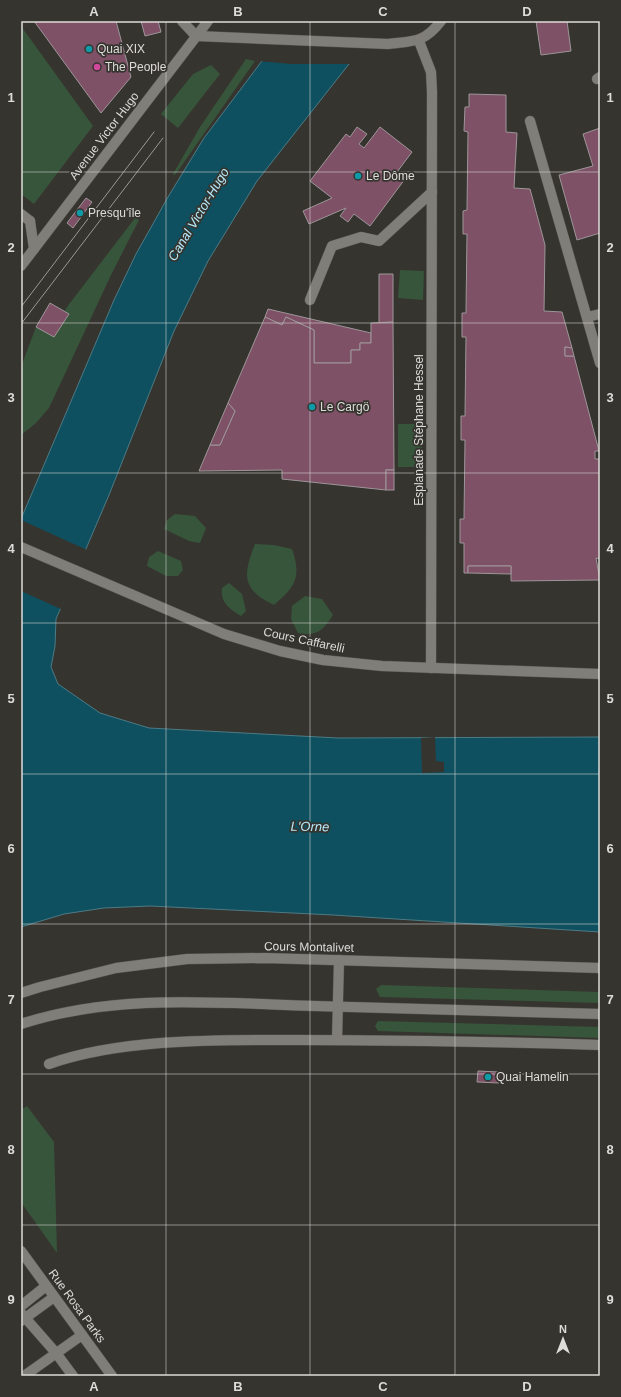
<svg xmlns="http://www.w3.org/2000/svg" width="621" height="1397" font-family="Helvetica,sans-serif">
<rect width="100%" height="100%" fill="#36342f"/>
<g fill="#37553a">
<polygon points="21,26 93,126 34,204 21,194"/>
<polygon points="246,59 255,61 175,175 173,174 200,127"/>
<polygon points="211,65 220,74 178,128 161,114 193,74"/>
<polygon points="135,218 139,220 111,275 49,408 36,423 21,435 21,367 36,327 54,336 68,314 64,312 67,307"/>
<polygon points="400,270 424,271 423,300 398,298"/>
<rect x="398" y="424" width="24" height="43"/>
<polygon points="175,514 195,516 206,528 200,543 189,541 164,529 167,520"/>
<path d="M255,544L274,545L292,549C302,578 295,587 274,605C241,589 243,575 255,544Z"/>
<polygon points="158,551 181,561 183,570 178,576 166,576 147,566 149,557"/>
<path d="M229,583L242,594L246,611L241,616C230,609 220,603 222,588Z"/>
<path d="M305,596L322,599L333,615C323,630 317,637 298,633L291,619L292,606Z"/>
<polygon points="381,985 600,992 600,1003 380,997 376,989"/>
<polygon points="378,1021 600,1027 600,1038 378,1031 375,1026"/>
<polygon points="27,1106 54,1142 57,1253 21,1202 21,1110"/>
</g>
<polygon fill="#0f5060" stroke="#4d7a84" points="292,21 349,64 257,181 208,261 174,331 109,495 56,619 55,646 51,667 58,684 100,713 149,728 338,738 600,737 600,932 333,915 150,906 104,908 64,914 21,927 21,519 114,300 136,254 168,197 204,138"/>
<g fill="#36342f">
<polygon points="290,21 383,21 352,64 291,64 258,61"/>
<polygon points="21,520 87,550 61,609 21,591"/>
<polygon points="435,737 436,761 444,762 444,772 422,773 421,738"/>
</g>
<g fill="#7e5167" stroke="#9d9699">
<polygon points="34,21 116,21 131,77 101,113"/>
<polygon points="141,21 158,21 161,32 145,36"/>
<polygon points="536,21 567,21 571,51 541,55"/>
<polygon points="469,94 506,95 506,132 517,133 514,188 530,189 545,245 544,311 562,312 572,348 565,347 565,356 574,356 599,451 595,451 595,459 600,459 600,559 596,558 600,580 511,581 511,566 468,566 468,573 464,573 464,543 460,543 460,519 464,519 465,440 461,440 461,416 465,416 466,337 462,337 462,313 466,313 467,234 463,234 463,211 467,210 468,132 464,131 465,107 469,107"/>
<polygon points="357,127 367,134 359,144 364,148 380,127 412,152 397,172 405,179 370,226 354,214 348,222 340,216 346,208 309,224 303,211 332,198 310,181 346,134 350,137"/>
<polygon points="600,128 600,233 577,240 559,175 593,166 583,134"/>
<polygon points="86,198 92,202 73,228 67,223"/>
<polygon points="379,274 393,274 393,322 379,323"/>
<polygon points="50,303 69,314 54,337 36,327"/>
<polygon points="268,309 371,333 371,343 360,343 360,350 351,350 351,363 314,363 314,330 286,317 282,325 265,317"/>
<polygon points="265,317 282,325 286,317 314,330 314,363 351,363 351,350 360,350 360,343 371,343 371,323 393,322 394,470 386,470 386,490 282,479 282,470 199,471 210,445 220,445 235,411 228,403"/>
<polygon points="565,347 572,348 574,356 565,356"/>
<polygon points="228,403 235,411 220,445 210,445"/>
<rect x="386" y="470" width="8" height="20"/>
<polygon points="468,566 511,566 511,574 468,573"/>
<polygon points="478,1071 499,1072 499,1083 477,1082"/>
</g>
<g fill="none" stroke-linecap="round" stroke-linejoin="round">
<g stroke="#53524d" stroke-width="11">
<g id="service">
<polyline points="182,21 196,36"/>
<polyline points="597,79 600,77"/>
<polyline points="530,121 600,363"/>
<polyline points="587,317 600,314"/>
<polyline points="337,1040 339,960"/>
<path d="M49,1064C123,1038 221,1040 298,1040C399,1040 500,1042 600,1045"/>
<polyline points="21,1306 46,1286"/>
<polyline points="21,1321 54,1297"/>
<polyline points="24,1376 82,1335"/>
</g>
</g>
<g stroke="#53524d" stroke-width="11">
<polyline id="pedestrian" points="21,214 30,221"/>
</g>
<g stroke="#53524d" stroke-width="11">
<g id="minor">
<path d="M196,36L388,44C414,41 424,43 441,21"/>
<polyline points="419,41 431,72 432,92 431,668"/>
<polyline points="30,221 34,249"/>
<polyline points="310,300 332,246 361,237 379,241 432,192"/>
<polyline points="21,1251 112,1376"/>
<polyline points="21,1313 56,1353 73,1376"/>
</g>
</g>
<g stroke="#53524d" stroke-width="11">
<g id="tertiary">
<polyline points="21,266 208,21"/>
<polyline points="21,547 224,634 280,651 323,660 382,666 600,674"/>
</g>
</g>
<g stroke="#53524d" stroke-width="11">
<g id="secondary">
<polyline points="21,993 40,987 116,968 187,959 265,958 600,968"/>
<path d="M21,1024C116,993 217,1003 315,1006C410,1009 505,1011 600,1014"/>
</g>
</g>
<use href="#service" stroke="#807e78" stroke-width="10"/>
<use href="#pedestrian" stroke="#807e78" stroke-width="10"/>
<use href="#minor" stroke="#807e78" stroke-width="10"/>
<use href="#tertiary" stroke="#807e78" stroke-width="10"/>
<use href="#secondary" stroke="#807e78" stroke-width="10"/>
<g stroke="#9b9995" stroke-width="1">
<polyline points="21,307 154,132"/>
<polyline points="21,324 163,138"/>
</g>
</g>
<path fill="none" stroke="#dddcd9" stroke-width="1" stroke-opacity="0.55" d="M166,21V1376M310,21V1376M455,21V1376M21,172H600M21,323H600M21,473H600M21,623H600M21,774H600M21,924H600M21,1074H600M21,1225H600"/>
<g fill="#0f9aa8" stroke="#36342f" stroke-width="1.5">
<circle cx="89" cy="49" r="4"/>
<circle cx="358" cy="176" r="4"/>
<circle cx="80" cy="213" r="4"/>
<circle cx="312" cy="407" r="4"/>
<circle cx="488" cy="1077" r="4"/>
</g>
<circle fill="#d1479c" stroke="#36342f" stroke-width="1.5" cx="97" cy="67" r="4"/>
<g text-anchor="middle" stroke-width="3.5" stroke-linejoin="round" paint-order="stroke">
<g font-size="12" fill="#dddcd9" stroke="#36342f" text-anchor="start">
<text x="97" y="53">Quai XIX</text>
<text x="105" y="71">The People</text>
<text x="366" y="180">Le Dôme</text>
<text x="88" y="217">Presqu'île</text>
<text x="320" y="411">Le Cargö</text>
<text x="496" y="1081">Quai Hamelin</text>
</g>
<g font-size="12" fill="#dddcd9" stroke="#36342f">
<text transform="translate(104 136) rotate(-53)" y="4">Avenue Victor Hugo</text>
<text transform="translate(419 430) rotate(-90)" y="4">Esplanade Stéphane Hessel</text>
<text transform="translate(304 640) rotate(12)" y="4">Cours Caffarelli</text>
<text transform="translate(309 947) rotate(1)" y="4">Cours Montalivet</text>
<text transform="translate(77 1306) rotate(54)" y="4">Rue Rosa Parks</text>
</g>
<g font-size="13" font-style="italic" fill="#b6eafb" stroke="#36342f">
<text transform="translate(198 214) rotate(-59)" y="5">Canal Victor-Hugo</text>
<text transform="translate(310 826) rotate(1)" y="5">L'Orne</text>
</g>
</g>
<rect width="621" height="1397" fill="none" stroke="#36342f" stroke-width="44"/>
<g transform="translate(563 1339)" stroke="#36342f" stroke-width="3" paint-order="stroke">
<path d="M0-3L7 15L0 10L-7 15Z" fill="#dddcd9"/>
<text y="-6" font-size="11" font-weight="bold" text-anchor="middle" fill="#dddcd9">N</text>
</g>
<rect x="22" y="22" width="577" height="1353" fill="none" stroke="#dddcd9" stroke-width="1.5"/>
<g font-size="13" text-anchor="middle" font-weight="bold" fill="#dddcd9">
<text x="94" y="16">A</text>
<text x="238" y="16">B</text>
<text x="383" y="16">C</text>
<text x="527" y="16">D</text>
<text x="11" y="102">1</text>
<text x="610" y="102">1</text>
<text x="11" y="252">2</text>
<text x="610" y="252">2</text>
<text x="11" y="402">3</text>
<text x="610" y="402">3</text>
<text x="11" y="553">4</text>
<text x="610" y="553">4</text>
<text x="11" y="703">5</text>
<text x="610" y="703">5</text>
<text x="11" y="853">6</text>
<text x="610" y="853">6</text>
<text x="11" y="1004">7</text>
<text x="610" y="1004">7</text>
<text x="11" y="1154">8</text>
<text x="610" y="1154">8</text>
<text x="11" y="1304">9</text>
<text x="610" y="1304">9</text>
<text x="94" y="1391">A</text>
<text x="238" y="1391">B</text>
<text x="383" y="1391">C</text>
<text x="527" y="1391">D</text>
</g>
</svg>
